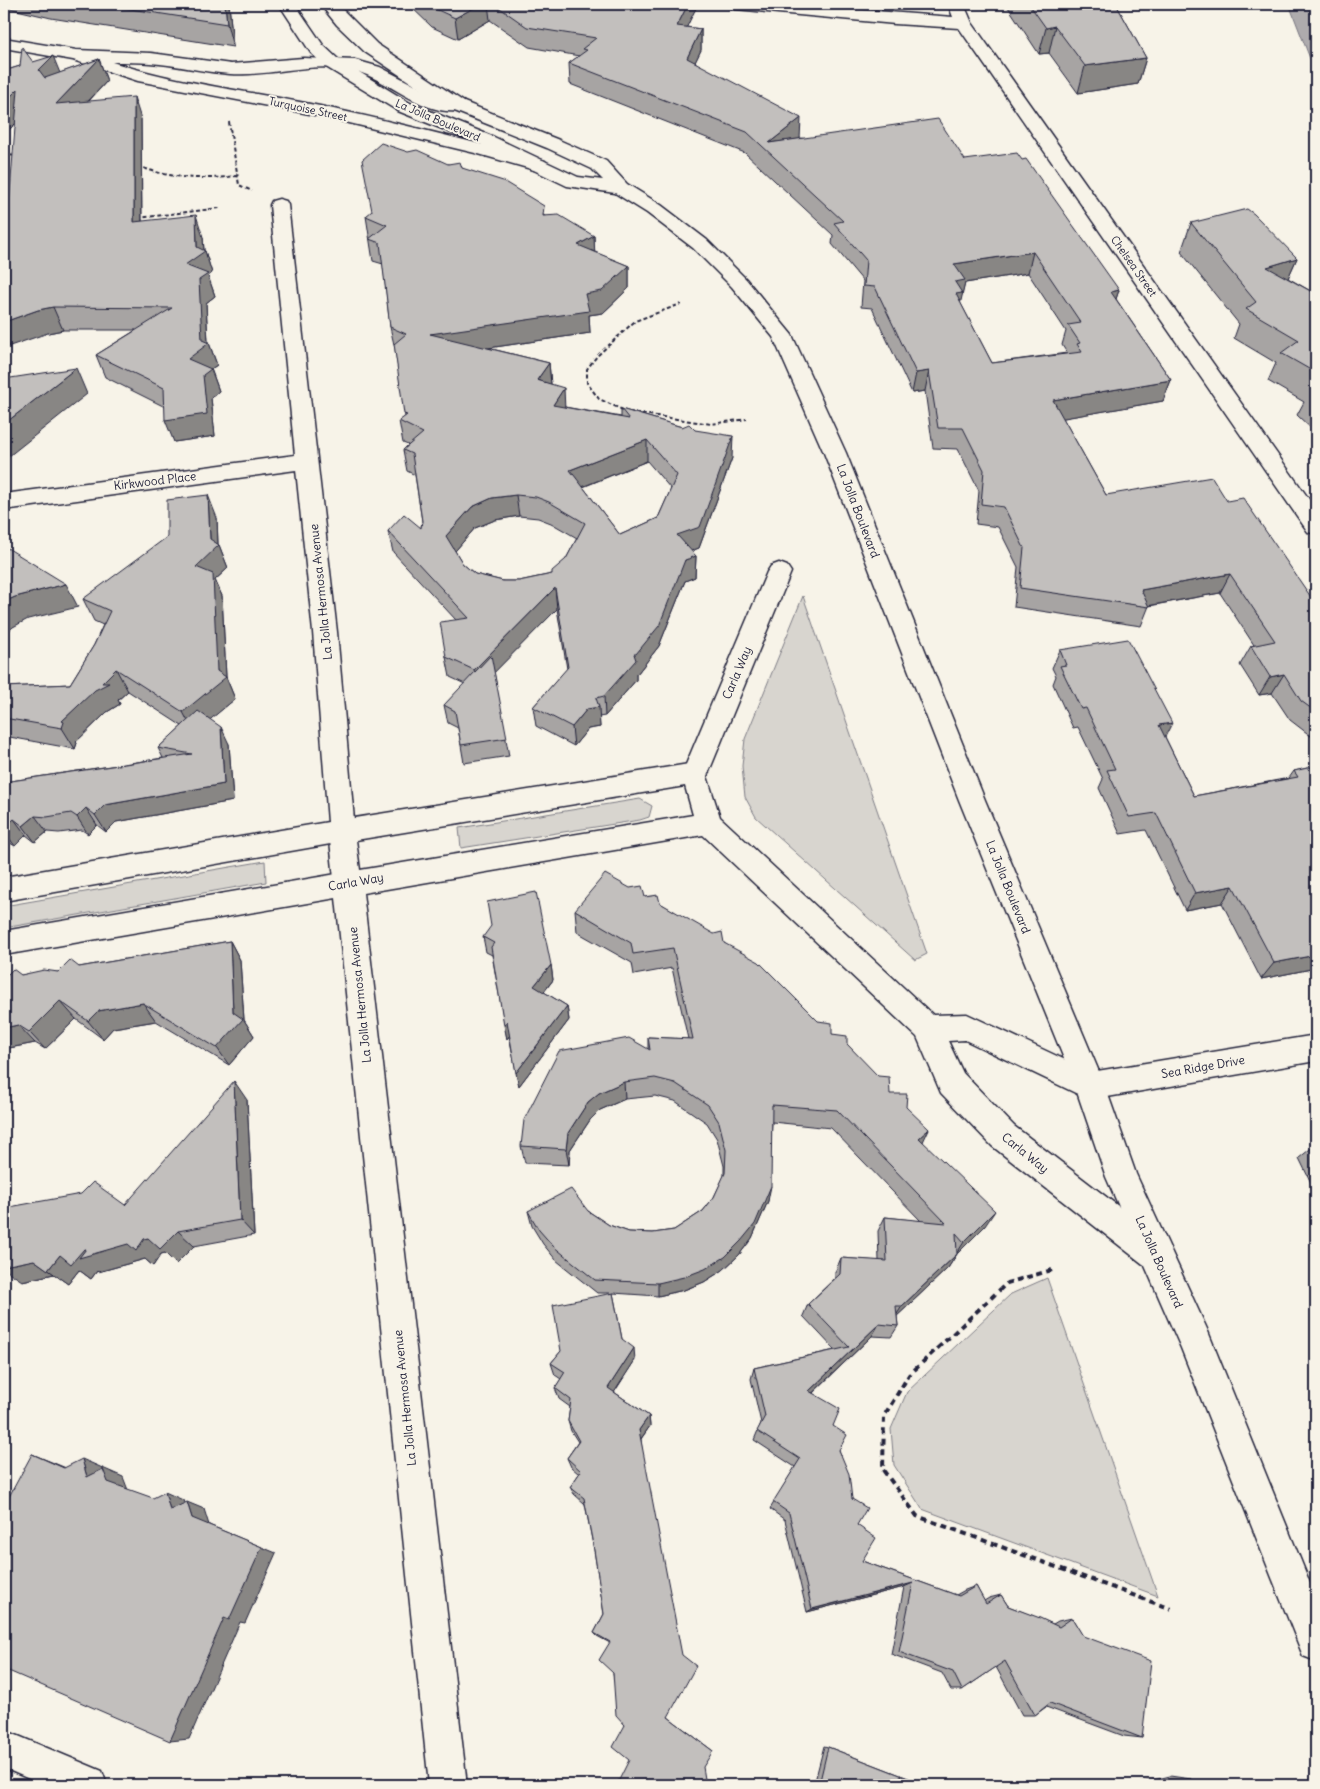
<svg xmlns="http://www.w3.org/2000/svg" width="1320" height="1789" font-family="Delius,sans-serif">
<rect width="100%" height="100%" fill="#f7f3e8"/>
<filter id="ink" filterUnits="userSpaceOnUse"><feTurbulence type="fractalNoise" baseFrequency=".02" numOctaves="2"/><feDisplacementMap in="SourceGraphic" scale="10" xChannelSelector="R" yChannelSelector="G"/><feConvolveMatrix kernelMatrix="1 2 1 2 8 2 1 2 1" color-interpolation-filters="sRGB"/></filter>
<g filter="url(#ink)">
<g fill="#d8d5cf" stroke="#7d7c85">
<polygon points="803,596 927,954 915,960 756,817 745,797 742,766 745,739"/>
<polygon points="640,799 652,806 649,817 640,820 461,848 459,828"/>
<polygon points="265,861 266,882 4,928 4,906"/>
<polygon points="1047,1278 1158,1596 922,1509 894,1465 891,1429 907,1392 1011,1294"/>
</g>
<polygon fill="#aeabad" stroke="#76747f" points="1289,4 1316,4 1316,74"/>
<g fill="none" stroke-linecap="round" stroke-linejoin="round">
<g stroke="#22223b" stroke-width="3">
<g id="street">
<polygon points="727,4 785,4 953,17 948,4 964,4 972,23 1316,509 1316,534 1308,532 959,28 895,24 735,9 729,7"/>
<polygon points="279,199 286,201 288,205 337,632 355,831 351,839 342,842 4,901 4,877 328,822 313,632 296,470 4,510 4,494 295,455 270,205 272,201"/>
<polygon points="779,563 787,566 791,572 708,774 704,781 695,785 686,781 682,774 767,572 771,566"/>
<polygon points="348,872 358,876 362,884 358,892 348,896 4,955 4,931"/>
<polygon points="4,1730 102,1771 107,1785 43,1785 4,1768"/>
</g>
</g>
<g stroke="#22223b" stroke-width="3">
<g id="secondary">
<path d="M4,38L76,50L151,53L231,64L303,58L355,60L380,67L439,98L464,102L467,106L464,110C425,119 391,80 355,71C314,60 271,77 230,74C203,72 177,65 150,63C138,62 125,62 112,62C179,84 251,91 320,106C395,122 470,141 545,161L547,165L545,169L538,171L475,153L320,116L138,81L73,60L4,48Z"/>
<path d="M695,763L704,767L720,817L933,1015L967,1014L1091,1072L1316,1035V1061L1090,1100L965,1040L948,1041L963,1073L1014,1126L1165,1242L1170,1253L1165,1264L1154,1269L1143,1264L992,1146L941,1093L917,1037L703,835L363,893L467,1785H429L329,831L333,823L342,820ZM685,786L693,815L360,870L356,840Z"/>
</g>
</g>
<g stroke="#22223b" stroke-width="3">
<polygon id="primary" points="279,4 295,4 323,45 338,59 410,103 494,137 578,177 603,180 592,169 547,148 452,110 365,52 337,25 320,4 337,4 377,44 464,102 559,140 606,161 627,184 661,205 707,240 746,279 792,335 846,453 985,800 1105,1086 1136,1174 1207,1329 1316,1598 1316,1661 1303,1656 1181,1348 1106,1177 1075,1086 959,800 824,453 773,337 732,287 693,248 647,213 615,193 567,186 482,145 398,111 326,67 311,53"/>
</g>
<g stroke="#22223b" stroke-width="2" stroke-dasharray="4 2.5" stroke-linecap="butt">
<polyline points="229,122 239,185 252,191"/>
<polyline points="4,154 15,156"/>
<path d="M138,166C171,179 202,180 237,176"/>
<polyline points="138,218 220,208"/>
<polyline points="623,410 599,399 587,383 587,369 597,356 635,321 681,304"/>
<polyline points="629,412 711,424 747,419"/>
</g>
<polyline stroke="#22223b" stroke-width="4" stroke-dasharray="6 4.5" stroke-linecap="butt" points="1052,1270 1007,1283 909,1375 884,1416 883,1470 917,1516 1171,1609"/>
<use href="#street" fill="#f7f3e8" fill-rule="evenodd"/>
<use href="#secondary" fill="#f7f3e8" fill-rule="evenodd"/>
<use href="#primary" fill="#f7f3e8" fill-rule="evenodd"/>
</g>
<g fill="#a7a4a3" stroke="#22223b" fill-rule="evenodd">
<polygon points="4,4 229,4 233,47 51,18 4,7"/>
<path d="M408,4H698L686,27L701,29V50L695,62L800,138L965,160L1119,290L1116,299L1171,380L1163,401L1063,418L1106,495L1227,501L1313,600H1316V740L1290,720L1272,693L1259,695L1240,665L1251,646L1254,645L1220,593L1149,606L1141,626L1014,607L1018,567L998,527L976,524L979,491L958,449L933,448L925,391L912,393L872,308L861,307L863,281L832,244L833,235L745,153L570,84L569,63L579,56L529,47L490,20L458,39L432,27ZM1028,273L1066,331L1062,345L1067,353L992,363L960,302L965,283Z"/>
<polygon points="1003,4 1116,4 1146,58 1138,84 1078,93 1049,53 1039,54 1008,7 1004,7"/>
<polygon points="99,59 107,81 89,101 141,119 142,221 203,237 204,250 205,251 212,273 208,276 215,296 206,303 208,342 209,343 217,365 211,369 219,391 211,398 215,436 174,442 165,407 105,377 96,355 136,330 63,330 48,333 15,123 4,135 4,71 33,62 60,73"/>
<path d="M448,164L462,168L545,216L594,236V252L629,266V288L603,313L589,315L590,333L488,348L549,363L551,384L565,407L621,417V409L682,427L695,430L732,458L699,548L691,551L696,556L695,577L685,581L659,646L637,674H636V680L605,716L599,717L600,727L588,729L574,746L536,726L533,707L567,669L557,609L494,672L509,756L464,763L458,728L448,723L444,705L465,684L450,677L446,657L456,620L393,552L388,531L421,528L422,521L415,475L407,471L403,450L408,445L403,443L399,421L405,417L395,349L390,327L383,264L373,261L366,216ZM647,461L671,489L658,518L620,535L583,487ZM519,516L538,518L551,523L577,538L566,559L552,574L519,581H503L475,574L463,564L455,551L475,528L495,520Z"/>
<polygon points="1191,223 1297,258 1288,278 1316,294 1316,433 1297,415 1304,402 1268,381 1276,363 1234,338 1239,324 1181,252"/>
<polygon points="217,518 218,544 219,545 228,568 215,580 222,596 226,677 235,699 210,719 229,744 233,801 116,822 106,832 97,825 88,834 82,830 59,833 47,832 35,842 26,835 15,846 5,840 4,840 4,782 163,758 158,748 182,726 128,691 118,700 120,704 107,712 76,742 77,743 75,749 4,736 4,687 70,684 94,645 103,625 94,621 83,599"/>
<polygon points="1060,650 1165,737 1194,796 1289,778 1294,771 1316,766 1316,968 1261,979 1222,903 1185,910 1146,830 1120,834 1099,788 1103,779 1078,727 1073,728 1053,684 1056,676 1052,668"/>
<polygon points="645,897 660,903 724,943 818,1021 832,1034 847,1044 890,1094 906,1107 923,1142 985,1226 957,1254 948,1268 897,1316 898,1326 891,1337 872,1336 813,1393 833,1426 852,1499 857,1525 862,1561 956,1595 965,1590 976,1586 984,1601 989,1598 1001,1595 1008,1606 1053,1624 1058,1621 1072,1618 1142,1738 1124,1736 1046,1707 1035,1715 1022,1715 996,1667 962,1690 951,1690 942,1673 891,1654 904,1587 807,1612 785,1520 770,1509 795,1467 754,1440 761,1423 751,1379 754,1368 835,1350 803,1316 808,1304 835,1278 835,1272 841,1258 879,1261 878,1231 885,1217 921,1221 831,1128 772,1122 768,1201 752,1238 739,1255 723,1270 704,1282 684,1290 658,1296 613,1293 622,1339 635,1360 614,1392 649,1416 650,1426 641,1439 668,1717 713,1751 629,1760 625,1725 613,1673 610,1643 597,1636 594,1633 604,1614 594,1550 585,1504 574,1494 570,1487 579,1474 571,1467 567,1458 578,1442 571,1431 568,1421 570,1407 559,1399 555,1388 561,1379 555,1375 551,1363 610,1293 597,1293 556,1260 543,1244 532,1226 528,1211 588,1211 609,1225 629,1232 653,1233 674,1230 703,1211 714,1197 724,1176 724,1166 717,1139 707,1123 675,1101 655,1096 625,1099 600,1110 590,1120 570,1150 569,1165 525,1163 521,1146 648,1049 648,1037 688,1039 672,968 634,975 632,963 577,932 575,910"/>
<polygon points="483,937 551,965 553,980 544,992 567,1006 569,1020 519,1086 509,1036 507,1039 492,955 486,952"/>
<polygon points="230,941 240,960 244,1020 254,1036 229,1065 156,1021 113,1028 103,1039 76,1019 45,1049 35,1043 4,1049 21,975 58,972 79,967"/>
<polygon points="247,1100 254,1235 194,1246 176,1264 165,1253 161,1254 153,1266 145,1259 98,1272 97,1271 91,1279 79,1270 68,1284 54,1274 22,1281 125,1205"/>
<polygon points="1316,1145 1316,1193 1299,1158 1314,1146"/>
<polygon points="824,1746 828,1747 926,1785 814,1785"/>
<polygon points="1170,1776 1191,1779 1193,1785 1134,1785"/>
</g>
<g fill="#888684" stroke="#22223b">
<polygon points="225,4 229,4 233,47 227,24"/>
<polygon points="481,4 488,4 490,20 458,39 455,18"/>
<polygon points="688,4 698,4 677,47 677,26"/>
<polygon points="1055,26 1049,53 1039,54 1046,28"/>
<polygon points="701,29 701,50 687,79 687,58"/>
<polygon points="53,56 62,78 47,92 39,70"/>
<polygon points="1146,58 1138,84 1078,93 1085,66"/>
<polygon points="99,59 107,81 65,126 56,104"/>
<polygon points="18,89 27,112 4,135 4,103"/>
<polygon points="134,97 141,119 142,245 134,222"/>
<polygon points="801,118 800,139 769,143"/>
<polygon points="196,215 203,237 204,252 205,251 212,273 208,276 215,296 206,303 208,344 209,343 217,365 211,369 219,391 211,398 215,436 174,442 165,420 188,359 202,340 185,265 197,247"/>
<polygon points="594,236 595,258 578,245"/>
<polygon points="1033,252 1028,273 965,283 958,314 954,264"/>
<polygon points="1297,258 1284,287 1267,267"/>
<polygon points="629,266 629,288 603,313 589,315 590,333 434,356 430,334 585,294"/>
<polygon points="1119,290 1112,311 1111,292"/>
<polygon points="53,307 63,330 48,333 4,348 4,322 38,310"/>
<polygon points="549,363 551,385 537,380"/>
<polygon points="76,368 87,394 4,460 4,424"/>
<polygon points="929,371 925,391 912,393 916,373"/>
<polygon points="1171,380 1163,401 1047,421 1053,400"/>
<polygon points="564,388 565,410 553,405"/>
<polygon points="733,436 732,458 699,548 677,556 677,535"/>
<polygon points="647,440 647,461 572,491 570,470"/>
<polygon points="208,495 217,518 218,546 219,545 228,568 215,580 222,596 226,677 235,699 194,733 183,712 217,671 196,567 210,539"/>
<polygon points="516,495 519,516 495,520 475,528 450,557 446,536 472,507 492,498"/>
<polygon points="696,556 695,577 685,581 659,646 637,674 636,674 636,680 605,716 604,696 685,560"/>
<polygon points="1230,574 1220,593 1147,606 1141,590"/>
<polygon points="66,584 78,607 28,619 13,627 4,635 4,602 15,597"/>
<polygon points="555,588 557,609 477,690 474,670"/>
<polygon points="116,669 128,691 118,700 120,704 107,712 76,742 77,743 75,749 62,728 62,721"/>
<polygon points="1284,674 1272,693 1259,695 1270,677"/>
<polygon points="599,707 600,727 588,729 574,746 572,727 587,709"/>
<polygon points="1172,723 1163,741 1159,725"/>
<polygon points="221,727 229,744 233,801 116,822 106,832 95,815 105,805 224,784"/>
<polygon points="86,808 97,825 88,834 77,817"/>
<polygon points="35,816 47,832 35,842 23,826"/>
<polygon points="14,819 26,835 15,846 4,831 4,828"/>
<polygon points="1233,886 1222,903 1185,910 1195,893"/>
<polygon points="230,941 240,960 244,1020 254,1036 229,1065 217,1048 233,1012"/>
<polygon points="1316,955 1316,968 1261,979 1274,963"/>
<polygon points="551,965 553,980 537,1000 534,986"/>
<polygon points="60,1001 76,1019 45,1049 29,1032"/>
<polygon points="143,1003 156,1021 113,1028 103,1039 88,1021 98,1011"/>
<polygon points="567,1006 569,1020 519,1086 516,1073"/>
<polygon points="507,1021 510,1035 507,1039 504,1025"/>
<polygon points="18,1025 35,1043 4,1049 4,1028"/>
<polygon points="234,1081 247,1100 254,1235 240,1220"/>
<polygon points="624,1082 625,1099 600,1110 590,1120 570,1150 569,1165 566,1149 568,1133 588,1102 599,1093"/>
<polygon points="929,1129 921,1146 919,1138"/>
<polygon points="771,1186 768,1201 752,1238 739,1255 723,1270 704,1282 684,1290 658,1296 658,1283"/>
<polygon points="995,1211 985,1226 955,1256 964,1242"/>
<polygon points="178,1231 194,1246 176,1264 165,1253 161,1254 153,1266 145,1259 98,1272 97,1271 91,1279 79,1270 68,1284 48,1270 60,1255 84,1249 91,1254 144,1239"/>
<polygon points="957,1254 948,1268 894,1319 902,1306"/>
<polygon points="34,1260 54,1274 22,1281 4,1269 4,1266"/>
<polygon points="879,1324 872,1336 804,1401 809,1391"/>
<polygon points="634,1348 635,1360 610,1399 608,1388"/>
<polygon points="649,1416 650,1426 640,1440 639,1430"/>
<polygon points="32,1454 54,1463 85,1476 64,1468"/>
<polygon points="82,1459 123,1477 128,1490 87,1477"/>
<polygon points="165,1492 183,1500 188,1517 170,1510"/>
<polygon points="187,1502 204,1509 209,1525 276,1553 245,1623 240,1622 189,1739 170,1741 192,1518"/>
<polygon points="913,1583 904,1587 807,1612 812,1609"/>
</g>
<g fill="#c2bfbd" stroke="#22223b" fill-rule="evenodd">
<polygon points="98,4 225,4 227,24"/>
<polygon points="427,4 481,4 455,18 429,6"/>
<path d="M494,4H688L677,26L701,29L687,58L801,118L769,143L938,119L965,160L1017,153L1022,160L1026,159L1119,290L1111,292L1171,380L1053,400L1106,495L1212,477L1227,501L1243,498L1313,600H1316V712L1301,701L1284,674L1270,677L1251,646L1275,641L1230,574L1141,590L1149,607L1020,588L1024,548L1004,507L981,504L984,470L963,428H938L929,371L916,373L875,287L864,286L866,260L834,223L843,221L747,132L569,63L587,50L582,49L596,38L527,27ZM1033,252L1081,323L1068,325L1080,343L1077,344L1082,352L992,363L956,294L962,293L955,282L965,280L954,264Z"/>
<polygon points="1029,4 1116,4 1146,58 1085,66 1055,26 1046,28"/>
<polygon points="22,47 33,62 53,56 39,70 45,78 99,59 56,104 134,97 134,222 196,215 197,247 205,251 185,265 208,274 199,280 202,340 209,343 188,359 211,369 203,375 207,414 165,420 164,388 96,355 172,308 53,307 38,310 4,322 4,270 18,89 4,103 4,71 20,66"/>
<path d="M381,143L408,152L417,150L448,164L460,162L462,168L503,181L544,206L543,216L559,215L594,236L578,245L629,266L602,291L585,294L589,311L430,334L549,363L537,380L564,388L553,405L629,419L621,409L682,427L689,424L695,430L733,436L700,527L677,535L696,556L685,560L659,626L636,654H634L636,660L604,696L596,698L599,707L587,709L572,727L533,707L568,667L555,588L474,670L446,657L440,622L469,618L388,531L404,514L421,528L422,521L412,454L403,450L423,433L399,421L407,415L404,414L394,344L406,334L390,327L380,243L369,239L387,225L366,216L372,211L362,160ZM647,440L677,475L658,518L620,535L570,470ZM516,495L536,497L549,502L585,523L566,559L552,571V574L519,581H503L475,574L463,564L446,536L472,507L492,498Z"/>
<polygon points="1247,209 1254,214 1297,258 1267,267 1316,294 1316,373 1281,353 1299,340 1246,309 1256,302 1191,223"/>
<polygon points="76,368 4,424 4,379"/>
<polygon points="1316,386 1316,392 1311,387"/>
<polygon points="208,495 210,539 219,545 196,567 213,574 217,671 226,677 183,712 116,669 102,683 109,683 95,690 62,721 64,722 62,728 4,718 4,687 70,684 94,645 110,611 83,599 167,537 167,500"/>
<polygon points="4,546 66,584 15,597 4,602"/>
<polygon points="1128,639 1172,723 1159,725 1194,796 1298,777 1294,771 1316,766 1316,955 1274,963 1233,886 1195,893 1156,813 1129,817 1107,770 1115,769 1086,708 1081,709 1060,666 1066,665 1060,650"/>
<polygon points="491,655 507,738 461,745 455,711 444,705"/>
<polygon points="198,711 221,727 224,784 105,805 95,815 86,808 77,817 71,813 47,817 35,816 23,826 14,819 4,828 4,782 192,754 158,748"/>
<polygon points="605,874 630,888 642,886 645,897 658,895 660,903 714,934 722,932 724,943 759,962 818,1021 832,1023 832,1034 847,1036 847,1044 878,1076 889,1077 890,1094 907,1094 906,1107 929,1129 919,1138 995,1211 964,1242 956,1233 957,1254 902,1306 896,1306 898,1326 879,1324 809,1391 840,1409 833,1426 847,1435 839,1450 849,1474 852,1499 867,1508 857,1525 876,1538 862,1561 959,1596 976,1586 986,1604 1001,1595 1008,1606 1040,1618 1059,1627 1072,1618 1083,1636 1151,1661 1142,1738 1050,1703 1035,1715 1005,1661 962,1690 953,1672 899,1652 913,1583 812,1609 789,1513 773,1502 800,1459 757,1431 765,1416 754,1368 849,1347 808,1304 840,1274 841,1258 887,1261 885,1217 946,1223 837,1110 772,1105 771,1186 755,1224 741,1241 725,1257 705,1269 684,1277 658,1283 595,1280 553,1246 539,1230 528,1211 571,1189 588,1211 609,1225 629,1232 653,1233 674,1230 703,1211 714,1197 725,1173 726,1150 719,1122 708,1105 675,1083 655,1078 624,1082 599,1093 588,1102 568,1133 566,1149 521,1146 524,1120 559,1051 629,1038 650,1050 648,1037 693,1039 673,948 633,954 631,943 575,910"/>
<polygon points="536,892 551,965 534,986 567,1006 516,1073 507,1021 504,1025 491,947 494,943 483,937 491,926 487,902"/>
<polygon points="230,941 233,1012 243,1019 217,1048 143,1003 98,1011 88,1021 60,1001 29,1032 18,1025 4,1028 4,978 13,969 21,975 44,970 58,972 70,960 79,967"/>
<polygon points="234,1081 240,1220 178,1231 160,1249 148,1238 144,1239 136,1251 128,1244 79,1258 86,1249 84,1249 71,1264 60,1255 48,1270 34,1260 4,1266 4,1208 81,1194 93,1182 125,1205"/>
<polygon points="1316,1145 1316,1151 1314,1146"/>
<polygon points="613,1293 622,1339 634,1348 608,1388 649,1416 639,1430 682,1655 696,1666 668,1717 713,1751 703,1767 706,1785 623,1785 618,1782 629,1760 613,1747 625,1725 616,1715 613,1673 599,1660 610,1642 594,1633 604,1614 594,1550 584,1498 570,1487 581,1471 567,1458 579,1441 568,1421 571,1400 555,1388 565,1372 551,1363 561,1351 553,1305"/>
<polygon points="32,1454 64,1468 82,1459 87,1477 103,1469 108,1482 153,1498 165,1492 170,1510 187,1502 192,1518 262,1547 229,1620 224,1618 170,1741 4,1669 4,1506"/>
<polygon points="828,1747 926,1785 819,1785"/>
<polygon points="1191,1779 1193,1785 1168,1785"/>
</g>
</g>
<g text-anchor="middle" stroke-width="4" stroke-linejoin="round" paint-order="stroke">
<g font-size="11" fill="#22223b" stroke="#f7f3e8">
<text transform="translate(308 109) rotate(12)" y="4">Turquoise Street</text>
<text transform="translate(438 120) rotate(23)" y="4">La Jolla Boulevard</text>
<text transform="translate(1134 266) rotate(55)" y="4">Chelsea Street</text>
</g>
<g font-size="12" fill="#22223b" stroke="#f7f3e8">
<text transform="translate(155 481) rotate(-7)" y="4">Kirkwood Place</text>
<text transform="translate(858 511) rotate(69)" y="4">La Jolla Boulevard</text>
<text transform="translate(321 592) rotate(-96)" y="4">La Jolla Hermosa Avenue</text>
<text transform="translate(737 673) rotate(-67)" y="4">Carla Way</text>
<text transform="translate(356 882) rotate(-10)" y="4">Carla Way</text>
<text transform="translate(1008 887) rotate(68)" y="4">La Jolla Boulevard</text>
<text transform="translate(360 995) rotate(-96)" y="4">La Jolla Hermosa Avenue</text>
<text transform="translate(1203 1067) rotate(-10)" y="4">Sea Ridge Drive</text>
<text transform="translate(1025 1153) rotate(39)" y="4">Carla Way</text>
<text transform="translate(1159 1262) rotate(66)" y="4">La Jolla Boulevard</text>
<text transform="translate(405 1398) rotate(-96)" y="4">La Jolla Hermosa Avenue</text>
</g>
</g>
<rect width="1320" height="1789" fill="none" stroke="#f7f3e8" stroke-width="20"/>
<rect x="10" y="10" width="1300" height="1769" fill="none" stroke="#22223b" stroke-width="2" filter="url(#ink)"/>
</svg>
